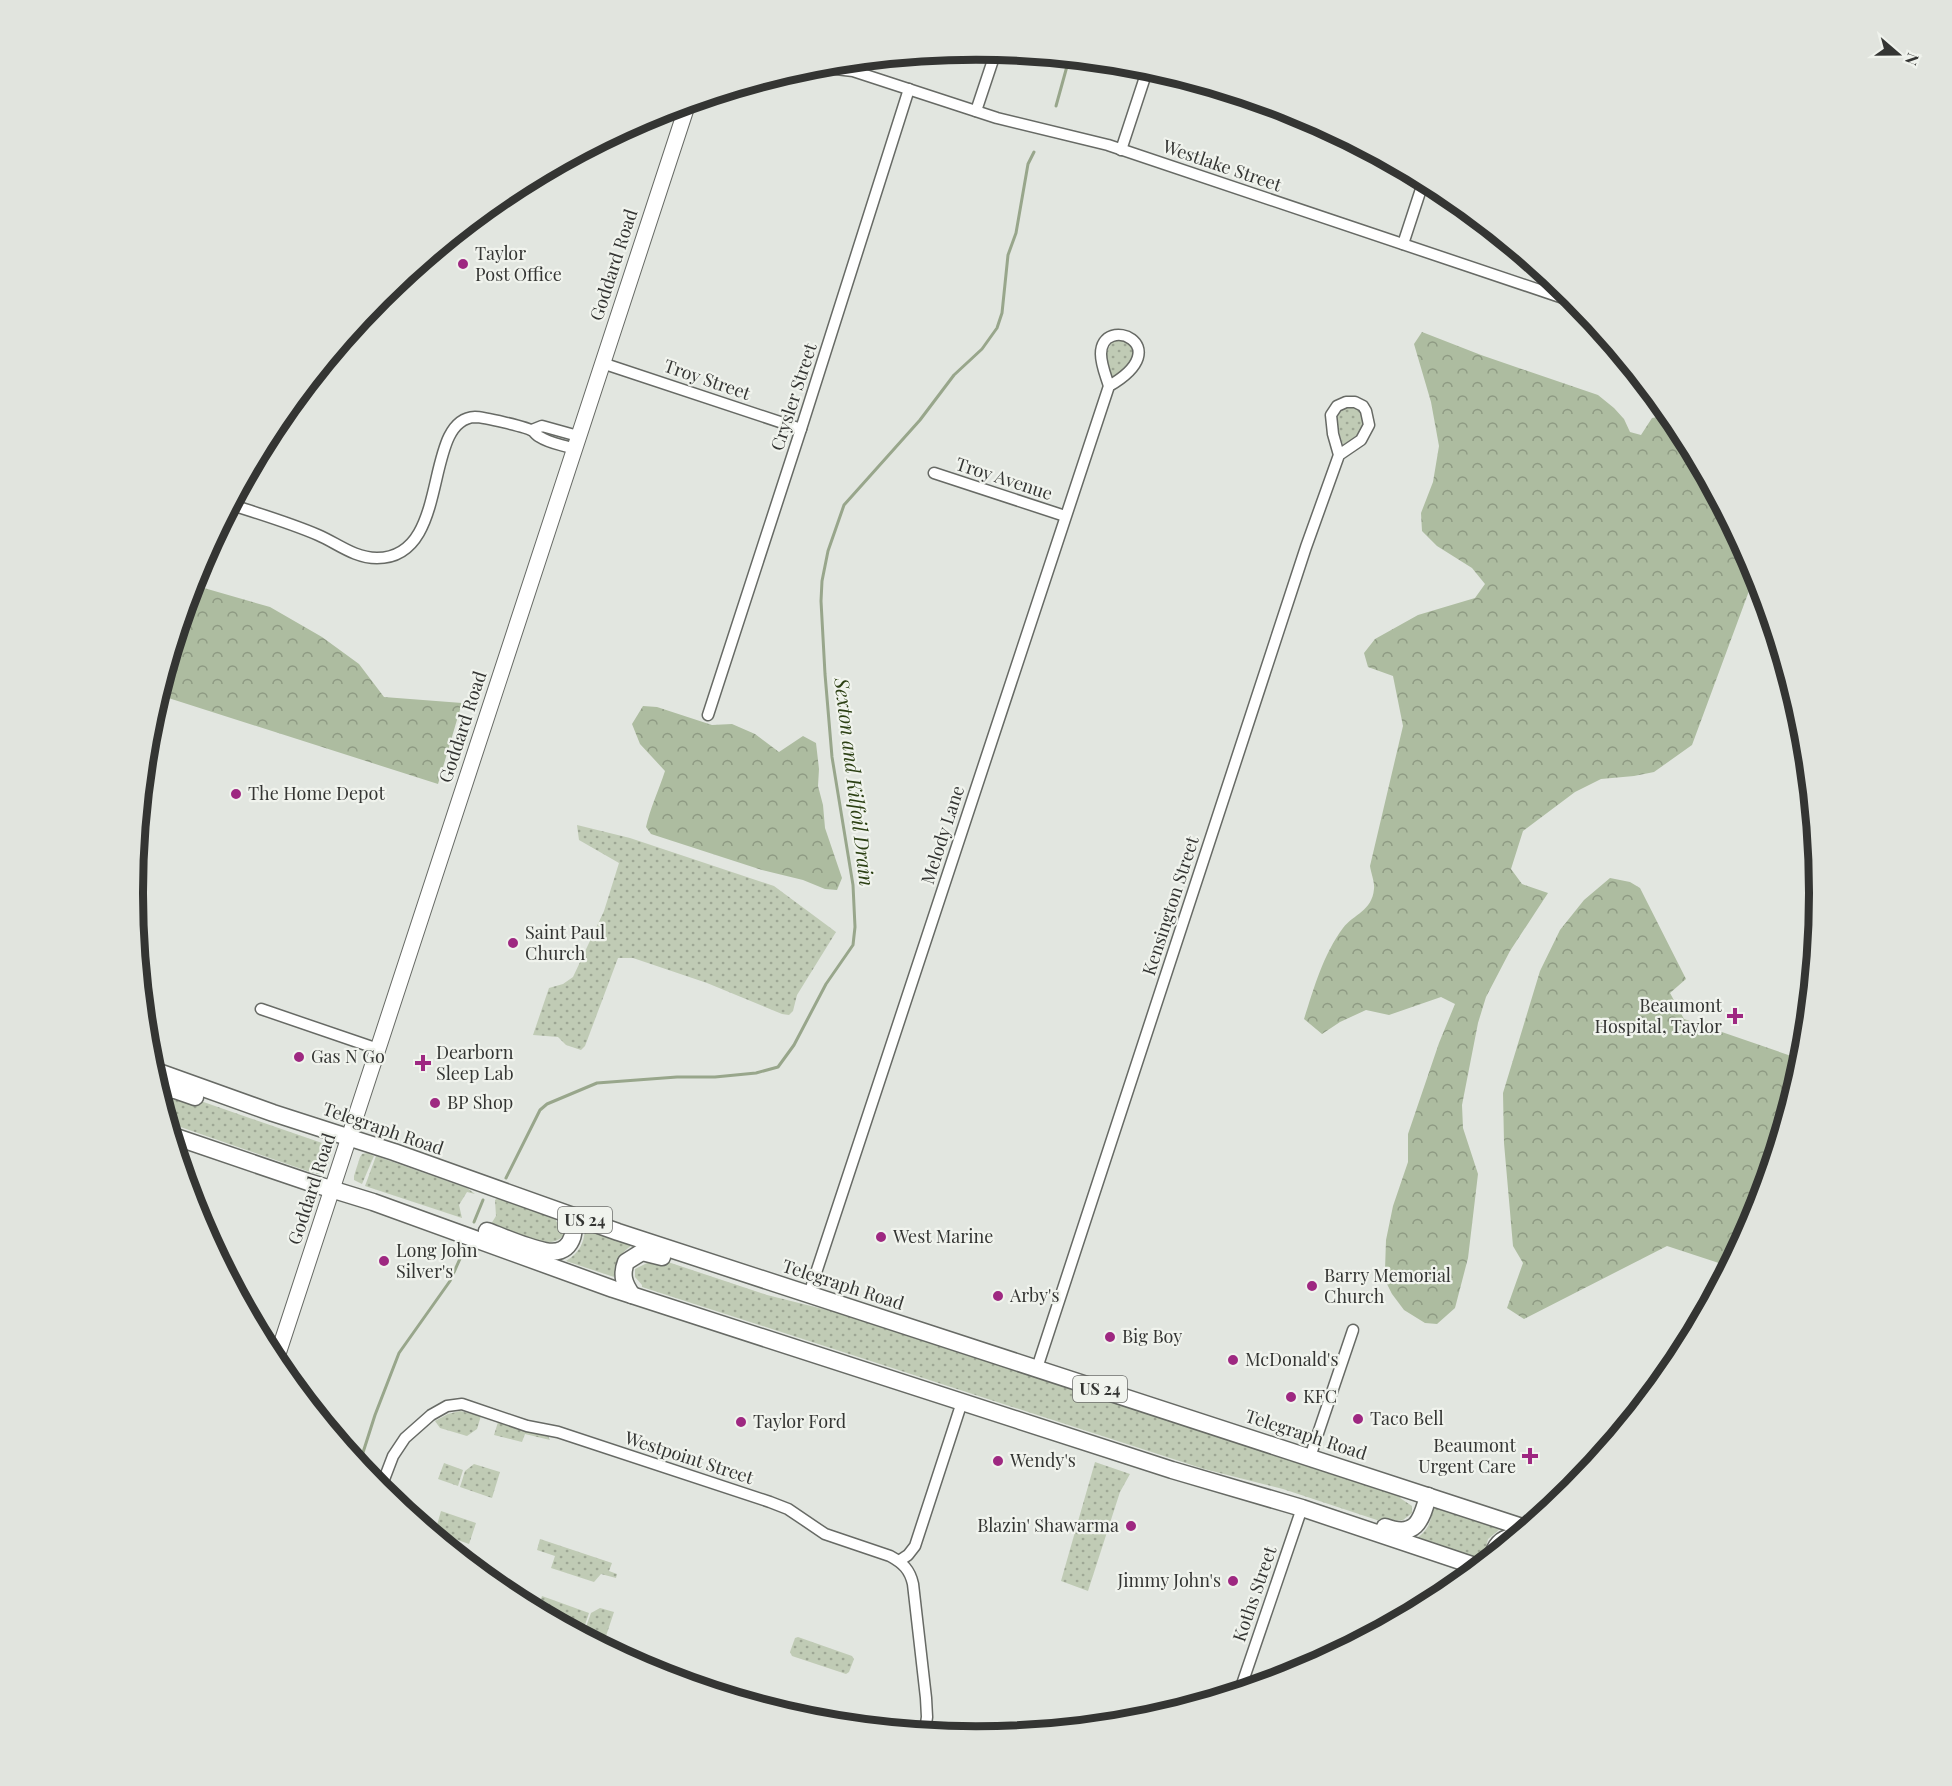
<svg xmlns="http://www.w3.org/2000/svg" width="1952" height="1786" font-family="'Playfair Display',serif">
<defs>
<pattern id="grass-dots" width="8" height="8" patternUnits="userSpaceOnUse" patternTransform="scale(1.5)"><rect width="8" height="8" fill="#c0cbb5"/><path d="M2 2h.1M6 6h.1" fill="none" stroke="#9da694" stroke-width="1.8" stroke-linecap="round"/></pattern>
<pattern id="forest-crowns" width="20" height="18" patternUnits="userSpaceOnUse" patternTransform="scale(1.5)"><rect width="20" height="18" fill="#adbca0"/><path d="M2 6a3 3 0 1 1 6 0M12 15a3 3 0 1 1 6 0" fill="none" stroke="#8e9a83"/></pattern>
</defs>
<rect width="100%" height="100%" fill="#e2e6e0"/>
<g fill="url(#grass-dots)">
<path d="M1118,339C1149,348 1127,367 1112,379L1106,353L1112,342Z"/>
<polygon points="1344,406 1358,407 1366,419 1361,433 1343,445 1337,425 1337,415"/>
<polygon points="577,825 630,838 774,886 836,932 797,995 793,1011 789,1015 782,1014 707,983 633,958 618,958 585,1046 581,1050 566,1045 558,1037 533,1035 549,988 563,984 573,977 604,911 619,863 579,840"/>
<polygon points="175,1098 192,1098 322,1143 314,1171 313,1173 169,1123 162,1103"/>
<polygon points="325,1144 332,1149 327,1169 323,1174 316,1174"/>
<polygon points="367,1153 374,1156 362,1184 354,1180 354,1176 360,1157 362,1154"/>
<polygon points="376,1156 467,1188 475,1194 467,1192 459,1205 462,1218 365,1186"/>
<path d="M498,1198L557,1219L556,1221L563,1228L564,1235C548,1254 511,1232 491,1224L496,1216L495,1200Z"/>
<path d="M585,1229L632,1245C619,1254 616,1262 614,1277L566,1261C579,1253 584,1244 585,1229Z"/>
<polygon points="665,1261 767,1295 847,1315 1401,1496 1400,1498 1412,1506 1412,1513 1403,1520 1383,1522 1283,1489 1204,1469 642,1287 642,1285 635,1277 635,1269 649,1262"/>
<polygon points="460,1411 481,1416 477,1429 467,1436 440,1428 435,1421 448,1414"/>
<polygon points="498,1422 548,1436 550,1440 525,1434 522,1442 494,1435"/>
<polygon points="1095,1462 1130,1474 1120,1492 1088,1591 1061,1581"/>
<polygon points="444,1463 463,1470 458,1486 438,1479"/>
<polygon points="474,1464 500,1472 492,1498 460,1487 465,1471"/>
<path d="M1433,1506L1500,1529L1488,1539L1483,1561L1415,1539C1429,1531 1431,1521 1433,1506Z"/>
<polygon points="441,1511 476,1523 469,1544 435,1532"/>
<polygon points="540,1539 612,1563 609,1571 617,1574 616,1578 601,1574 594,1582 551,1568 555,1556 537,1550"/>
<polygon points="542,1596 589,1613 582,1634 537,1610"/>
<polygon points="600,1608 614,1612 604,1642 583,1635 591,1613"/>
<polygon points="798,1637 852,1656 854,1659 849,1672 846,1674 792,1656 790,1652 795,1638"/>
</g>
<g fill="url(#forest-crowns)">
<path d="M1422,332L1481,355L1598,395L1614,408L1624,419L1630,432L1641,435L1652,418C1664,416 1669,415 1678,425L1756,572L1692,745L1654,772L1634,776L1601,779L1575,792L1523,831L1511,869L1522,884L1548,893L1510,951L1486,997L1478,1023L1462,1105L1463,1128L1478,1174L1468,1258L1455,1308L1437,1324L1425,1323L1404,1310L1392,1294L1387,1284L1385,1270L1386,1240L1393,1206L1408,1162V1134L1439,1043L1455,1004L1441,997L1389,1015L1366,1010L1340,1022L1322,1034L1304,1019C1314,988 1323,955 1343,928C1354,914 1372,911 1374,889C1375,883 1371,873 1370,866L1403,726L1393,676L1368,667L1364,653L1375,639L1418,615L1475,598L1485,584L1472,568L1437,546L1422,531L1421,513L1433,482L1439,446L1431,402L1414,344Z"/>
<polygon points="195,577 204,588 270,607 322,637 359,664 384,697 462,703 438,784 159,695"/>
<path d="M643,706L657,707L712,725L732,724L755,734L779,752L803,736L816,743L819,769L818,786L823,805L825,828L842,878L837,890L825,889L803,880L762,870L651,834L646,827C650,808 659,790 665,771L640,744L632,724Z"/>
<polygon points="1610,878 1630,882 1640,888 1686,979 1670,993 1684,1019 1803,1060 1755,1216 1728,1266 1667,1246 1524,1319 1507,1308 1523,1263 1513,1246 1504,1143 1503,1093 1540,971 1560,930 1584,900"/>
</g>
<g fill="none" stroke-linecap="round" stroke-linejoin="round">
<g stroke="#98a68b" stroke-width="3">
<polyline points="1056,106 1069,59"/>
<polyline points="506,1178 540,1110 547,1104 597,1083 677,1077 715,1077 756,1073 778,1067 794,1045 826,984 853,945 855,927 853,885 832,757 825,674 821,601 822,581 828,551 844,505 920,420 954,375 982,349 997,328 1002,313 1008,255 1016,233 1028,164 1034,152"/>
<polyline points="474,1222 483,1200"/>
<polyline points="359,1465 375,1415 399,1353 450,1281 463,1252"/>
</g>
<g stroke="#676a65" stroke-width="13">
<g id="minor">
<polyline points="810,66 853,71 997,118 1108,145 1578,303"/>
<polyline points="976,111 996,51"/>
<polyline points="1121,150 1148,68"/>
<polyline points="1403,244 1424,180"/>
<polyline points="602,363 801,429"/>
<polyline points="532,430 542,426 578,436"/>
<polyline points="934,473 1065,516"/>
<path d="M232,505C260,514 290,523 318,535C337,543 354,558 377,558C453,558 421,419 475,417C483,417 527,427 533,431C535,433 537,436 540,437C549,443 563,445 574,449"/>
<polyline points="708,715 801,429 909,89"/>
<polyline points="261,1009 378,1049"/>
<path d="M809,1294L1109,386C1180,345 1101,313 1101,354C1101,365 1106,376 1109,386"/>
<polyline points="1037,1368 1306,547 1339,455 1361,440 1369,425 1366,411 1363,406 1355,402 1346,402 1337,406 1331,415 1333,434 1339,455"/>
<polyline points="1310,1457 1353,1330"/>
<path d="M380,1490L393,1456L405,1438L431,1415L447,1406L462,1404L527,1426L558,1432L770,1502L788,1509L825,1534L890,1556C903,1563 910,1570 913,1584L926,1698L927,1717L925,1731"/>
<polyline points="899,1561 908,1555 915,1546 962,1402"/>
<polyline points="1240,1690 1302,1508"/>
</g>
</g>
<g stroke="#676a65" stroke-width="17">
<polyline id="secondary" points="275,1363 688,103"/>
</g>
<g stroke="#676a65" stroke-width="19">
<g id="primary">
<polyline points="153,1070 273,1113 394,1152 618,1232 1525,1528"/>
<polyline points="159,1090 175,1090 195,1097"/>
<polyline points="173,1136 308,1182 373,1202 613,1289 1172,1470 1302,1508 1478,1567"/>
<path d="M487,1231C506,1238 525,1247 545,1251C569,1256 578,1236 571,1216"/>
<path d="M632,1295C624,1284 621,1275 626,1262L642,1252L662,1257"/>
<path d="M1385,1527C1415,1538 1421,1522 1428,1496"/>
<path d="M1493,1554C1497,1543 1503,1537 1515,1537"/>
</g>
</g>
<use href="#minor" stroke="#fff" stroke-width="10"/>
<use href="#secondary" stroke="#fff" stroke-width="15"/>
<use href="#primary" stroke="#fff" stroke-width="16"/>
</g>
<g fill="#9e2881" stroke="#f0f3ed" stroke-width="2">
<circle cx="463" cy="264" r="6"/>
<circle cx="236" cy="794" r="6"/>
<circle cx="513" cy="943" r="6"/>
<path d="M1732 1007h6v6h6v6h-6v6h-6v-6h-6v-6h6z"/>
<circle cx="299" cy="1057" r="6"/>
<path d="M420 1054h6v6h6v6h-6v6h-6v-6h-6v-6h6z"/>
<circle cx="435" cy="1103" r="6"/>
<circle cx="881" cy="1237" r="6"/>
<circle cx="384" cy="1261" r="6"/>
<circle cx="1312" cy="1286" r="6"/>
<circle cx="998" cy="1296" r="6"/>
<circle cx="1110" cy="1337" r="6"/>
<circle cx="1233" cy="1360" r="6"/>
<circle cx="1291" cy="1397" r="6"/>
<circle cx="1358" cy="1419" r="6"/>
<circle cx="741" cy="1422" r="6"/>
<path d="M1527 1447h6v6h6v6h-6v6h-6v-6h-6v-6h6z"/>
<circle cx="998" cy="1461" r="6"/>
<circle cx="1131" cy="1526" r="6"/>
<circle cx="1233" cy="1581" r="6"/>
</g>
<g text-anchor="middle" stroke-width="4.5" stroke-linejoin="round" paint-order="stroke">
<g fill="#f0f3ed" stroke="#6c6e6b" stroke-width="1.5">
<rect x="558" y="1207" width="54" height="26" rx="4.5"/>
<rect x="1073" y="1376" width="54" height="26" rx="4.5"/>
</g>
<g font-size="16" font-weight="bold" fill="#343533">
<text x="585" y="1226">US 24</text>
<text x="1100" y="1395">US 24</text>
</g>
<g font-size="18" fill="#343533" stroke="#f0f3ed">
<text transform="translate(1222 166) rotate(19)" y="6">Westlake Street</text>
<text transform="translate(614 265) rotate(-72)" y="6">Goddard Road</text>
<text transform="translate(707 380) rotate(19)" y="6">Troy Street</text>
<text transform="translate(794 397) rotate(-72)" y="6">Crysler Street</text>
<text transform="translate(1004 479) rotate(18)" y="6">Troy Avenue</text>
<text transform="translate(463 727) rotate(-72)" y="6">Goddard Road</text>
<text transform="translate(943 835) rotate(-72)" y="6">Melody Lane</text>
<text transform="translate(1171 906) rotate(-72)" y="6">Kensington Street</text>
<text transform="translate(383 1129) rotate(19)" y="6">Telegraph Road</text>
<text transform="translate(312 1189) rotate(-72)" y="6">Goddard Road</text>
<text transform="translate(843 1285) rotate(18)" y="6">Telegraph Road</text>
<text transform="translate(1306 1435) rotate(18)" y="6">Telegraph Road</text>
<text transform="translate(689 1458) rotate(18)" y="6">Westpoint Street</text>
<text transform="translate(1255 1594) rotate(-71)" y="6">Koths Street</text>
</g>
<g font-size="18" fill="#343533" stroke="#f0f3ed" text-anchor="start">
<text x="475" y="260">Taylor<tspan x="475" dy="21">Post Office</tspan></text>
<text x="248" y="800">The Home Depot</text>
<text x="525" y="939">Saint Paul<tspan x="525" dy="21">Church</tspan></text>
<text x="1722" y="1012" text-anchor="end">Beaumont<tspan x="1722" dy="21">Hospital, Taylor</tspan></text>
<text x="436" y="1059">Dearborn<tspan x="436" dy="21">Sleep Lab</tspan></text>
<text x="311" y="1063">Gas N Go</text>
<text x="447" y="1109">BP Shop</text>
<text x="893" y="1243">West Marine</text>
<text x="396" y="1257">Long John<tspan x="396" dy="21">Silver's</tspan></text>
<text x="1324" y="1282">Barry Memorial<tspan x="1324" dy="21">Church</tspan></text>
<text x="1010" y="1302">Arby's</text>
<text x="1122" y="1343">Big Boy</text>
<text x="1245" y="1366">McDonald's</text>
<text x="1303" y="1403">KFC</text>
<text x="1370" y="1425">Taco Bell</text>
<text x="753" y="1428">Taylor Ford</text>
<text x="1516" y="1452" text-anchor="end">Beaumont<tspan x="1516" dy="21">Urgent Care</tspan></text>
<text x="1010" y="1467">Wendy's</text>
<text x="1119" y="1532" text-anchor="end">Blazin' Shawarma</text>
<text x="1221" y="1587" text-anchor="end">Jimmy John's</text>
</g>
<g font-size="20" font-style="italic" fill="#2c4014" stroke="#f0f3ed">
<text transform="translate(854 782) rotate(83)" y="7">Sexton and Kilfoil Drain</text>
</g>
</g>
<path d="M0 0H1952V1786H0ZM143 893a833 833 0 1 1 1666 0a833 833 0 1 1-1666 0Z" fill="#e1e4de" fill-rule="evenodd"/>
<path fill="none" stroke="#343533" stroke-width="8" d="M143 893a833 833 0 1 1 1666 0a833 833 0 1 1-1666 0Z"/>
<g transform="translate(1898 54) rotate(110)" stroke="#f0f3ed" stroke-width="4.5" paint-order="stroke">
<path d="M0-4.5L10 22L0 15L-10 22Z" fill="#343533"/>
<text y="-9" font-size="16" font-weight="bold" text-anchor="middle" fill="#343533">N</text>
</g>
</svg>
